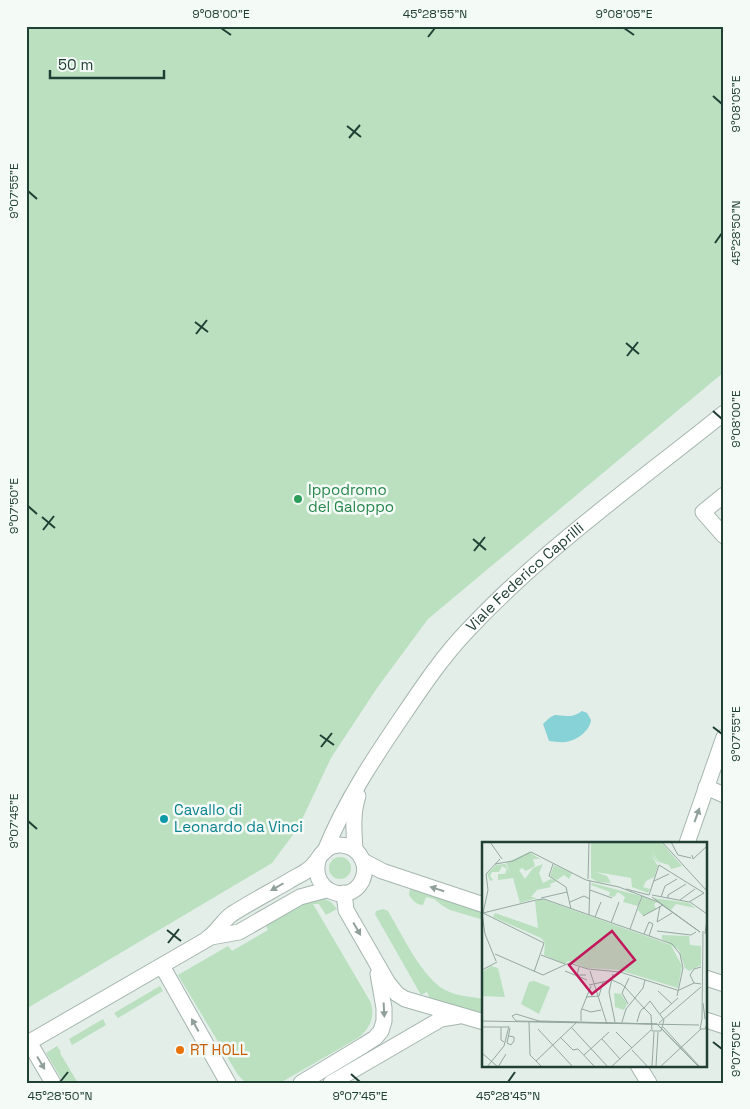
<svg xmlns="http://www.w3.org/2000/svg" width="750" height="1109" font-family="'Space Grotesk',sans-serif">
<rect width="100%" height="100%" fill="#e3eee8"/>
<g fill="#bae0c0">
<polygon points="26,26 724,26 724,372 428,619 377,688 331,758 298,828 272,863 26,1009"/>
<circle cx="340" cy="868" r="11"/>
<path d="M410,889L484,913V920L450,910L443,906L434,899L426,897L423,905C417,905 412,900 409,895Z"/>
<path d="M323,898L331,902L337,909L326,915L319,904H313L370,1001C376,1015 370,1029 358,1038L280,1083H246L238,1075L178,975L228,946L232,951L268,930L265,924L304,901Z"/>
<path d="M383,909L388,911C401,933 423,979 445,990C457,996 471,997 484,999V1014L429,1000V997L427,992L421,995L375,914L376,911Z"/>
<polygon points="160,986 163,991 118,1018 114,1013"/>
<polygon points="103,1019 106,1025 72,1045 69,1039"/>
<polygon points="57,1046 61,1052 60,1053 78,1083 64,1083 46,1053"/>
</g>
<path fill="#87d2d6" d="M582,711L587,713L591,720C590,731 576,741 565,742C560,743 554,741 549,741L543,724C557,710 555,717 570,716C574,716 579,713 582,711Z"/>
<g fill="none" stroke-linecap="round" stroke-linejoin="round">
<g stroke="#a5b6af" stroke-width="17">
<g id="minor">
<polyline points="724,495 703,512 724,536"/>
<polyline points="706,787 724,795"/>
<polyline points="687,843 724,737"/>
<polyline points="363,861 382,871 484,905"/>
<polyline points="344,893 346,910 388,983 397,994 405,999 484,1022"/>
<polyline points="162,966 228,1083"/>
<polyline points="706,978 724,984"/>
<polyline points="706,1020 724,1026"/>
<polyline points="29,1042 53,1083"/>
<polyline points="638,1065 649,1083"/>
<polyline points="301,1083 364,1045 375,1038 381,1031 384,1021 384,1008 378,974"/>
<polyline points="331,1083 441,1019 459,1016"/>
</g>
</g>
<g stroke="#a5b6af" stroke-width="17">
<g id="tertiary">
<path d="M355,850C354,831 352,814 358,796"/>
<path id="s1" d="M325,851C345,801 376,755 406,711C425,683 444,655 468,630C545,548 637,483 724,413"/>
<path d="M208,938C218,931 223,920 232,914C251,902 270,892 289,881C295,877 303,874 309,869C318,862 321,850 333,846C345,843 357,848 362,859C366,866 365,874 362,881C348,907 310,890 318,861"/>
<polyline points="26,1044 211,937 239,932 300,897 326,890"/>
</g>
</g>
<use href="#minor" stroke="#fff" stroke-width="15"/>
<use href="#tertiary" stroke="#fff" stroke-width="15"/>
</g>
<defs><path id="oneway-solid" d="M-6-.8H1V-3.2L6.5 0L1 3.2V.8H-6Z" transform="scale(1.25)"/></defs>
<g fill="#90a09a">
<use href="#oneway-solid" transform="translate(697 815) rotate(-70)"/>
<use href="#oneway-solid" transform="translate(277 887) rotate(150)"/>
<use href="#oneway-solid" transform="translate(437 889) rotate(-162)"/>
<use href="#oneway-solid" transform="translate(357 929) rotate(60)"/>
<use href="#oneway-solid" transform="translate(384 1010) rotate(87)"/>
<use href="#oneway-solid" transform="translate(195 1025) rotate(-119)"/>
<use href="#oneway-solid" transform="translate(41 1063) rotate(59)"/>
</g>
<path fill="none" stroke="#214035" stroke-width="2" d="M221,28L231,35M624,28L634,35M428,37L435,28M713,96L722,104M347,126L361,137M349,138L360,125M28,191L37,199M715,243L722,233M195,322L208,332M196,334L207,320M626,343L639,354M627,356L638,342M713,411L722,419M28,506L37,514M42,517L55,528M43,530L54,516M473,539L486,550M474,551L485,537M713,727L722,734M320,735L334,745M321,747L332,733M28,821L37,829M167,930L181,941M168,943L179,929M713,1042L722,1049M351,1074L360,1082M60,1082L68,1072M508,1082L515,1072"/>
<circle fill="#2e9e5b" stroke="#f4faf6" stroke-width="2" cx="298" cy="499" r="5"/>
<circle fill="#0f9aa8" stroke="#f4faf6" stroke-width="2" cx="164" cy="819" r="5"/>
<circle fill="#e8710a" stroke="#f4faf6" stroke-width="2" cx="180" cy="1050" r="5"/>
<g text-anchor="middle" stroke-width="5" stroke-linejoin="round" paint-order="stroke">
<g font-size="15" fill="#27864d" stroke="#f4faf6" text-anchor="start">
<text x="308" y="495">Ippodromo<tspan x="308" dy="17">del Galoppo</tspan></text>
</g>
<g font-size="15" fill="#214035" stroke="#f4faf6">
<text dy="5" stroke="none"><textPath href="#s1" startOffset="342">Viale Federico Caprilli</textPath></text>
</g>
<g font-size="15" fill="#0d838f" stroke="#f4faf6" text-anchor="start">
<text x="174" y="815">Cavallo di<tspan x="174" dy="17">Leonardo da Vinci</tspan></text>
</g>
<g font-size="15" fill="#c56008" stroke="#f4faf6" text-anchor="start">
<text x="190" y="1055">RT HOLL</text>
</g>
</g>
<g transform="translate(482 842)">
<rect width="225" height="225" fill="#e3eee8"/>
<path d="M109,0H179L200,24L189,27L187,23L177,20L169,8L177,22L169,13L176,24L172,35L164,39L161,45L168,47L166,51L150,45L149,36L114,30L125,34L129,41L116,40L109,36ZM47,10L58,17H51L53,24L44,29L40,26L37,28L43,37L51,26L61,22L57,31L61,41L69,37L75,39L68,42L69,45L55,48L49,55L55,56L38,61L31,36L16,38V32H23L25,27L20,24L17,30H10L8,34L11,38L8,39L5,32L14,23L23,22L28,30L24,21ZM72,23L90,31L87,37L82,33L75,38L68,34ZM110,41L159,54L156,64L141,60L143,55L136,50L132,55L127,54L128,50L109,43ZM160,54L175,60L172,62L174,67L161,74L156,68ZM171,56L207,61L213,66L194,62L189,68ZM60,57L189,103L200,124L196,146L137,128L105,126L86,119L83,122L62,113L63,101L59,96L11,75L13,71L56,86L53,59ZM180,93L207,94L208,103L219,104V123L207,129L203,126L197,108L180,97ZM9,124L16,126L23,155L0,154V130ZM52,139L68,145L57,172L39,162L47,140ZM132,151L139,152L145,162L142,168L133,165Z" fill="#bae0c0"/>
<path fill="none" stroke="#95a8a0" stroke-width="1" d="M8,0L20,17M180,0L225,49M189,0L196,13L209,16M210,13L211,17L225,4M13,22L31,19L49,10L104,38L137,45L176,60L218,90L170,55M71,22L67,34L84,45L89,67M106,37L107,0M172,39L187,32M144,47L167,53M108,48L130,56M167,53L177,23L222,51L207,60L170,53M179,55L183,44L195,37M59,56L85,50M186,56V53L204,42M54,58L62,57L190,102L198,112L201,126L195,154M198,58L213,47M88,60L102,54L108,57M208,60L225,72M0,71L3,92L14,119M1,71L62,101L52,130M1,71L54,58M1,71L6,48L4,32L18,17M107,73L108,39M161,74L181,63M113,75L119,60M175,80L178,64M175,80L190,71M129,81L137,60M148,87L160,54M175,89L209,93L214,90M162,92L167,80L171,82L167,94M223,92L225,77M13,112L61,133L87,121L106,127L138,130L195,148M59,113L83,122M97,125L95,133H104M0,128L15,120M83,129L105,138M108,129L125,182M219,142L212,141L208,133L212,127L219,125M107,143L130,138L139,142L143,145L161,165L169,173L170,189H179L182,178L168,159L162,166L160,167L158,170L155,180M176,149L190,162M195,149L212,141M127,150L133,180M127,150L131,132M104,155L117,154L121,140M221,161L223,177M146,162L140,151L147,136M100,167L109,170L119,168M178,172L196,156M220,177L221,89M220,177L218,187H223L225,182M0,179L217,183M99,179V169L109,144M47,180L48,213L60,225M140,180L144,167L161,146L163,138M177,181L219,145M0,185H26M19,185V198L22,200M89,185L126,225M181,185L218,225M56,187L91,225M134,190L150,206M78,195L91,208L96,207L113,225M120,197L138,217M25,201L28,186M25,201L29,203L32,199V195L27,194M150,208L166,225M0,211L16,225M102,213L127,190M54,219L94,181M170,224L172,190M174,224L176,190M5,225L22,204L27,184M16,225L24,212M129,225L169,188M178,225L219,187M217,225L175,182L34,179L30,174L34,172L57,179L175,182L217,225"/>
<path fill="#c2185b" fill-opacity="0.15" stroke="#c2185b" stroke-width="2.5" d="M130,89L153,118L110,152L87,123Z"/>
<rect width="225" height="225" fill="none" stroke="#214035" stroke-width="2.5"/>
</g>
<rect width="750" height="1109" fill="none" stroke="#f4faf6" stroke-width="55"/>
<path d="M50 70v8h114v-8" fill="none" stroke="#214035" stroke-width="2.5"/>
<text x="58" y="70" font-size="15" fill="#214035" stroke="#f4faf6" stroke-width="4" paint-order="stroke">50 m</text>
<rect x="28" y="28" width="694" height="1054" fill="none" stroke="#214035" stroke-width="2"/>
<g font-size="12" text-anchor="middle" fill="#214035">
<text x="221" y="18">9°08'00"E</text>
<text x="435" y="18">45°28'55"N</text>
<text x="624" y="18">9°08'05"E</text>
<text transform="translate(736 104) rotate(-90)" y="4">9°08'05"E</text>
<text transform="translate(14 191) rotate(-90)" y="4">9°07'55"E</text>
<text transform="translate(736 233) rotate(-90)" y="4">45°28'50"N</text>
<text transform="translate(736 419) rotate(-90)" y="4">9°08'00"E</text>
<text transform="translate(14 506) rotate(-90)" y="4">9°07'50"E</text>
<text transform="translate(736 734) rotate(-90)" y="4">9°07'55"E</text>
<text transform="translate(14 821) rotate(-90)" y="4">9°07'45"E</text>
<text transform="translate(736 1049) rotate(-90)" y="4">9°07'50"E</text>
<text x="60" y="1100">45°28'50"N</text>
<text x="360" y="1100">9°07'45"E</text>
<text x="508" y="1100">45°28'45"N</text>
</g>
</svg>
